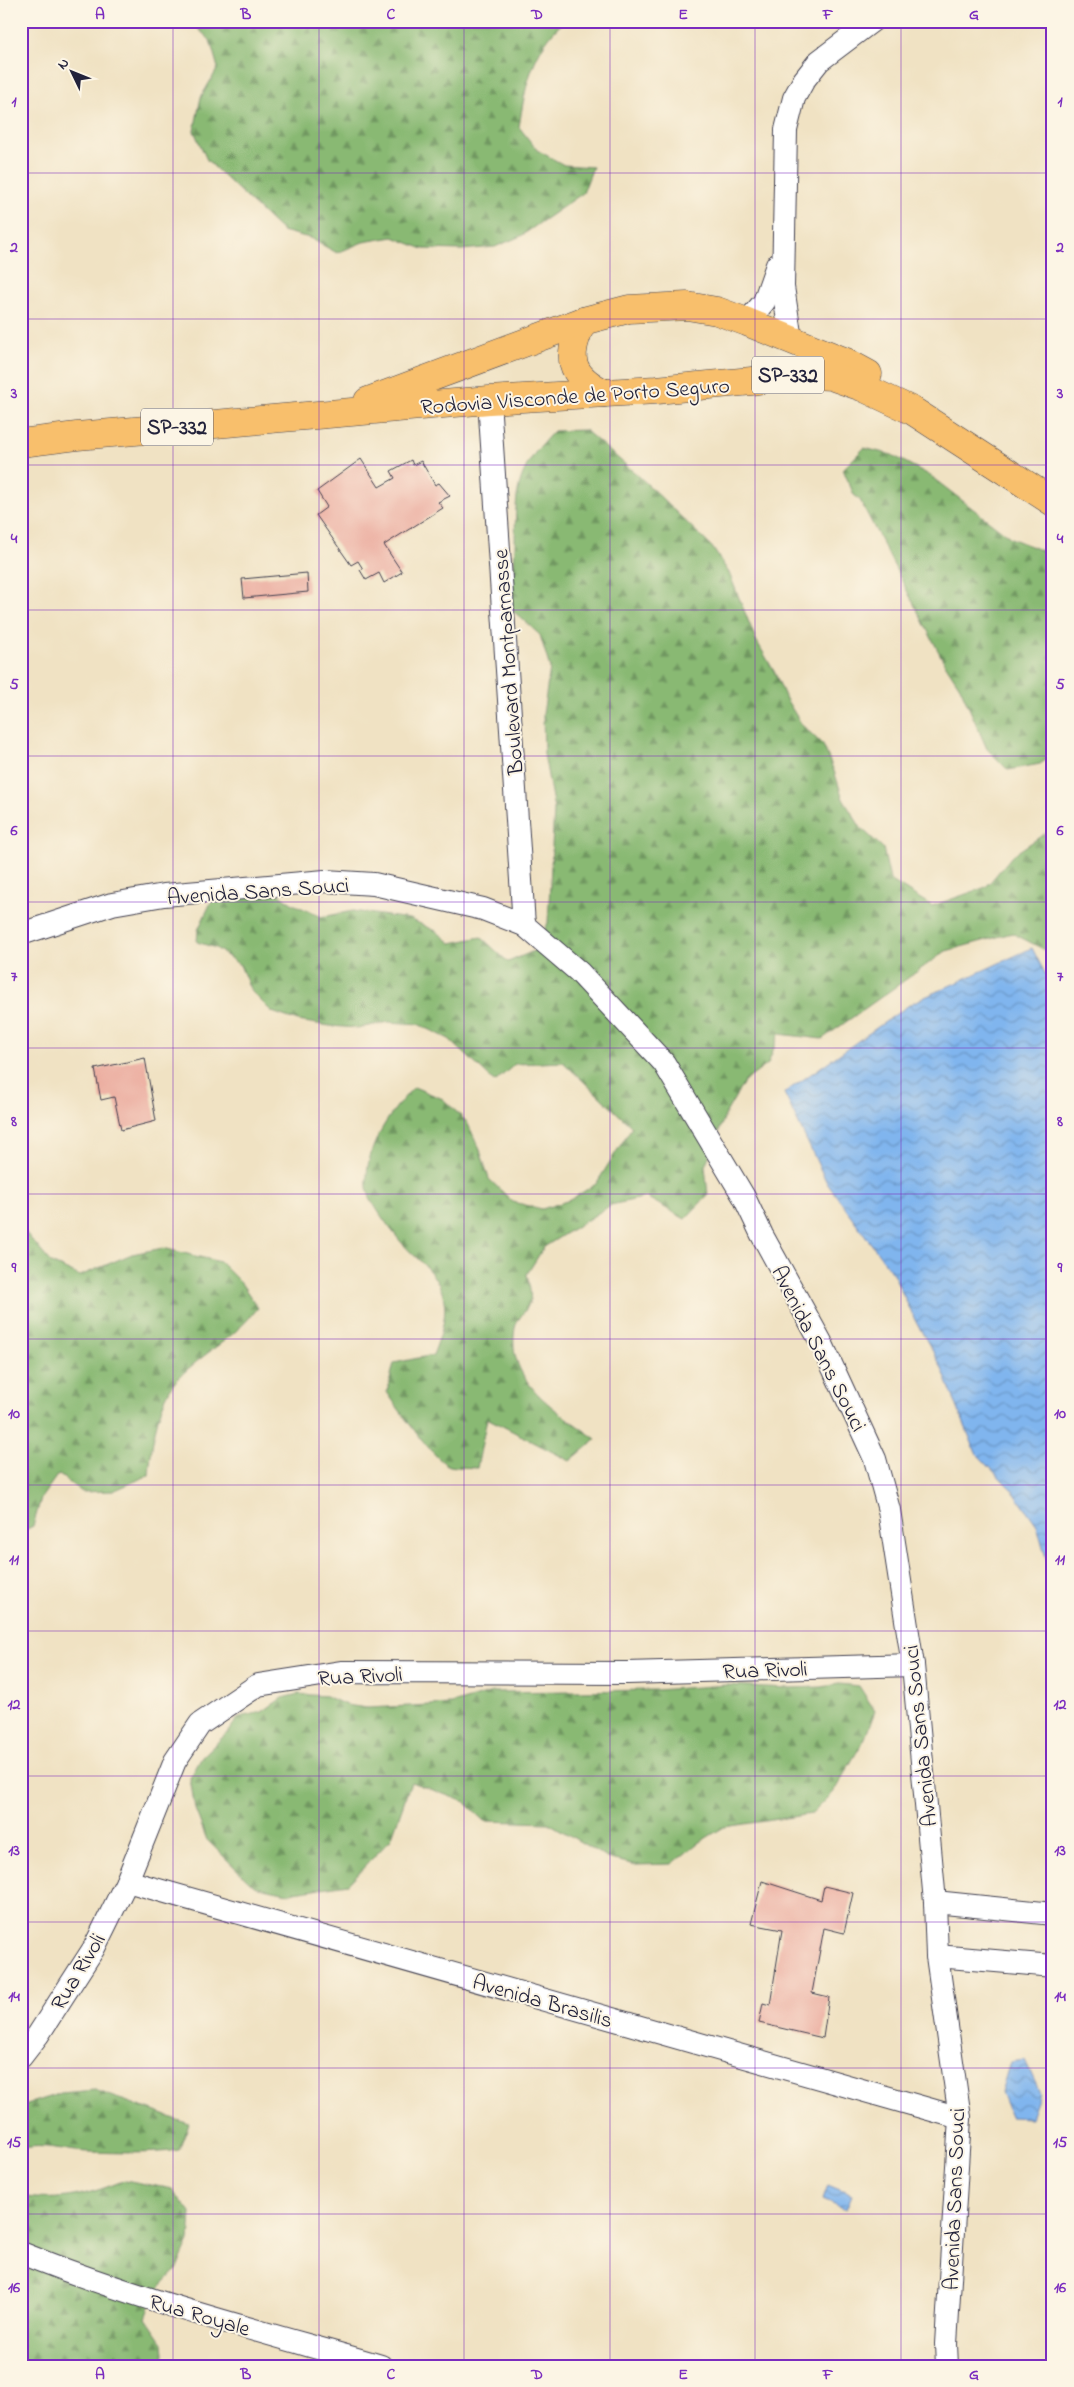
<svg xmlns="http://www.w3.org/2000/svg" width="1074" height="2387" font-family="'Indie Flower',sans-serif">
<defs>
<pattern id="forest-firs" width="22" height="20" patternUnits="userSpaceOnUse" patternTransform="scale(1.25)"><rect width="22" height="20" fill="#89b973"/><path d="M5 1l3.5 6h-7zM16 11l3.5 6h-7z" fill="#709660"/></pattern>
<pattern id="water-waves" width="16" height="10" patternUnits="userSpaceOnUse" patternTransform="scale(1.25)"><rect width="16" height="10" fill="#80b5ee"/><path d="M0 5q4-4 8 0t8 0" fill="none" stroke="#6893c2"/></pattern>
</defs>
<rect width="100%" height="100%" fill="#fcf5e5"/>
<filter id="ink" filterUnits="userSpaceOnUse"><feTurbulence type="fractalNoise" baseFrequency=".02" numOctaves="2"/><feDisplacementMap in="SourceGraphic" scale="10" xChannelSelector="R" yChannelSelector="G"/><feConvolveMatrix kernelMatrix="1 2 1 2 8 2 1 2 1" color-interpolation-filters="sRGB"/></filter>
<filter id="wash" filterUnits="userSpaceOnUse"><feTurbulence type="fractalNoise" baseFrequency=".0096" numOctaves="4" result="noise"/><feDisplacementMap in="SourceGraphic" scale="20" xChannelSelector="R" yChannelSelector="G"/><feGaussianBlur stdDeviation="1.12" result="paint"/><feColorMatrix in="noise" values="0 0 0 0 0 0 0 0 0 0 0 0 0 0 0 0 0 1.4 0 .05"/><feComposite in="paint" operator="in"/></filter>
<g filter="url(#wash)">
<rect width="100%" height="100%" fill="#f0e2c3"/>
<g fill="url(#forest-firs)" stroke="#566e57">
<path d="M190,21H565C532,48 525,88 519,127L537,150L564,165L593,167L583,193L521,236L495,247L461,250L423,249L393,237L363,242L337,253L310,238L282,231L207,160L194,131L201,97L218,68L210,40Z"/>
<path d="M585,430L641,478L712,547L729,573L756,640L775,673L786,699L802,725L823,745L834,771L843,799L861,828L883,848L890,880L932,906L986,887L1013,855L1053,828V954L1012,933L946,951L822,1039L779,1034L768,1064L744,1082L727,1111L705,1166L708,1195L685,1219L646,1197L611,1205L544,1247L527,1274C528,1282 532,1294 530,1301C527,1311 517,1318 515,1328C505,1383 558,1411 596,1439L570,1461L487,1418L477,1468C469,1467 458,1468 450,1466C434,1461 397,1407 387,1392L394,1363L433,1355C441,1334 449,1314 442,1292C435,1271 415,1258 401,1242C392,1231 368,1201 367,1187C364,1148 389,1113 414,1087L443,1099L467,1122L480,1150L489,1179L513,1202L542,1209L570,1200L596,1184L632,1127L563,1062L515,1064L495,1082L449,1039L418,1024L389,1022L358,1028L330,1026L298,1021L272,1012L251,991L240,965L216,948L197,942L198,930L213,898L269,887L293,904L322,917L353,911L410,919L436,931L451,943L481,937L508,962L534,951L548,923L554,809L544,754L543,714L550,668L540,635L511,609C512,588 514,567 515,547C516,492 513,473 554,431Z"/>
<polygon points="864,448 892,455 929,475 1011,538 1040,550 1053,560 1053,755 1040,764 1008,770 987,749 960,687 944,662 860,500 854,495 843,469"/>
<path d="M21,1227L51,1263L80,1276L132,1254L163,1248L220,1262L241,1283L258,1308C251,1316 244,1324 236,1331C217,1348 184,1367 170,1389C156,1415 151,1445 149,1475L113,1491L82,1492L58,1474L41,1498L33,1526L21,1532Z"/>
<polygon points="839,1684 859,1686 875,1711 865,1738 833,1793 812,1814 724,1827 698,1843 672,1864 636,1865 607,1858 549,1823 485,1821 465,1802 411,1782 391,1839 348,1884 288,1893 254,1886 207,1840 195,1809 190,1778 202,1757 227,1733 239,1717 262,1712 282,1698 298,1694 326,1696 346,1705 367,1708 452,1704 493,1692 656,1690 726,1685 787,1688 822,1687"/>
<path d="M95,2090L189,2124L179,2150C150,2154 120,2153 90,2152C68,2152 42,2142 21,2149V2106L61,2093Z"/>
<path d="M125,2180L172,2189L191,2213L189,2241L176,2270L156,2291L146,2318L163,2343L165,2366H21V2196C57,2203 92,2194 125,2180Z"/>
</g>
<g fill="url(#water-waves)" stroke="#516c94">
<polygon points="1032,948 1053,989 1053,1584 1037,1525 1013,1491 976,1453 940,1364 915,1320 894,1275 827,1183 784,1093 912,1003"/>
<polygon points="1025,2060 1040,2093 1031,2118 1011,2117 1001,2092 1010,2062"/>
<polygon points="828,2185 852,2195 846,2209 823,2199"/>
</g>
<g id="blocks">
<g fill="#ebab9e">
<polygon points="361,459 379,487 395,478 391,471 411,460 413,465 421,461 435,485 439,483 450,496 438,502 443,508 384,545 402,572 384,583 379,573 366,580 360,570 363,569 358,561 351,565 316,515 327,507 317,491"/>
<polygon points="307,573 308,592 244,598 242,579"/>
<polygon points="145,1058 156,1121 121,1130 114,1097 101,1100 95,1069"/>
<polygon points="762,1881 821,1900 824,1886 853,1893 844,1933 824,1928 812,1993 829,1997 823,2038 759,2023 763,2003 770,2005 782,1930 751,1924"/>
</g>
</g>
</g>
<g filter="url(#ink)">
<use href="#blocks" fill-opacity="0" stroke="#413f4f" stroke-width="1"/>
<g fill="none" stroke-linecap="round" stroke-linejoin="round">
<g stroke="#413f4f" stroke-width="24">
<g id="minor">
<polyline points="747,322 764,302 777,265"/>
<polyline points="791,340 783,287 786,130 794,98 804,80 819,61 872,21"/>
<polyline points="489,400 524,925"/>
<polyline points="21,934 112,904 164,895 325,881 374,884 483,909 524,925 579,972 664,1063 744,1197 762,1235 821,1342 875,1459 889,1510 913,1665 935,1902 937,1956 960,2118 946,2344 947,2366"/>
<polyline points="127,1881 960,2118"/>
<polyline points="935,1902 1053,1914"/>
<polyline points="937,1956 1053,1966"/>
<polyline points="21,2057 38,2035 94,1948 127,1881 175,1761 200,1724 258,1685 341,1672 627,1673 913,1665"/>
<path d="M21,2253C138,2300 260,2331 381,2366"/>
</g>
</g>
<g stroke="#413f4f" stroke-width="29">
<g id="primary">
<path d="M583,321C566,356 568,375 604,393"/>
<polyline points="368,401 583,321 629,309 687,306 717,311 747,322 846,362 868,374"/>
<polyline points="21,443 77,436 489,400 656,390 752,381 793,374 831,376 862,387 913,411 1053,502"/>
</g>
</g>
<use href="#minor" stroke="#fff" stroke-width="22"/>
<use href="#primary" stroke="#f8bf6c" stroke-width="28"/>
</g>
</g>
<path fill="none" stroke="#7b2cbf" stroke-width="1" stroke-opacity="0.55" d="M173,21V2366M319,21V2366M464,21V2366M610,21V2366M755,21V2366M901,21V2366M21,173H1053M21,319H1053M21,465H1053M21,610H1053M21,756H1053M21,902H1053M21,1048H1053M21,1194H1053M21,1339H1053M21,1485H1053M21,1631H1053M21,1776H1053M21,1922H1053M21,2068H1053M21,2214H1053"/>
<g text-anchor="middle" stroke-width="4" stroke-linejoin="round" paint-order="stroke">
<g fill="#fcf5e5" stroke="#63616e" stroke-width="1">
<rect x="752" y="356.5" width="72" height="37" rx="4"/>
<rect x="141" y="408.5" width="72" height="37" rx="4"/>
</g>
<g font-size="21" font-weight="bold" fill="#22223b">
<text x="788" y="382">SP-332</text>
<text x="177" y="434">SP-332</text>
</g>
<g font-size="22" fill="#22223b" stroke="#fcf5e5">
<text transform="translate(575 395) rotate(-4)" y="8">Rodovia Visconde de Porto Seguro</text>
<text transform="translate(507 662) rotate(-94)" y="8">Boulevard Montparnasse</text>
<text transform="translate(258 890) rotate(-4)" y="8">Avenida Sans Souci</text>
<text transform="translate(820 1348) rotate(63)" y="8">Avenida Sans Souci</text>
<text transform="translate(765 1669) rotate(-2)" y="8">Rua Rivoli</text>
<text transform="translate(360 1675) rotate(-3)" y="8">Rua Rivoli</text>
<text transform="translate(919 1736) rotate(-96)" y="8">Avenida Sans Souci</text>
<text transform="translate(77 1971) rotate(-59)" y="8">Rua Rivoli</text>
<text transform="translate(543 2000) rotate(16)" y="8">Avenida Brasilis</text>
<text transform="translate(953 2199) rotate(-88)" y="8">Avenida Sans Souci</text>
<text transform="translate(200 2314) rotate(16)" y="8">Rua Royale</text>
</g>
</g>
<rect width="1074" height="2387" fill="none" stroke="#fcf5e5" stroke-width="55"/>
<g transform="translate(72 72) rotate(313)" stroke="#fcf5e5" stroke-width="4" paint-order="stroke">
<path d="M0-4L9 19L0 12L-9 19Z" fill="#22223b"/>
<text y="-8" font-size="14" font-weight="bold" text-anchor="middle" fill="#22223b">N</text>
</g>
<rect x="28" y="28" width="1018" height="2332" fill="none" stroke="#7b2cbf" stroke-width="2"/>
<g font-size="16" text-anchor="middle" font-weight="bold" fill="#7b2cbf">
<text x="100" y="19">A</text>
<text x="246" y="19">B</text>
<text x="391" y="19">C</text>
<text x="537" y="19">D</text>
<text x="683" y="19">E</text>
<text x="828" y="19">F</text>
<text x="974" y="19">G</text>
<text x="14" y="106">1</text>
<text x="1060" y="106">1</text>
<text x="14" y="252">2</text>
<text x="1060" y="252">2</text>
<text x="14" y="398">3</text>
<text x="1060" y="398">3</text>
<text x="14" y="543">4</text>
<text x="1060" y="543">4</text>
<text x="14" y="689">5</text>
<text x="1060" y="689">5</text>
<text x="14" y="835">6</text>
<text x="1060" y="835">6</text>
<text x="14" y="981">7</text>
<text x="1060" y="981">7</text>
<text x="14" y="1126">8</text>
<text x="1060" y="1126">8</text>
<text x="14" y="1272">9</text>
<text x="1060" y="1272">9</text>
<text x="14" y="1418">10</text>
<text x="1060" y="1418">10</text>
<text x="14" y="1564">11</text>
<text x="1060" y="1564">11</text>
<text x="14" y="1709">12</text>
<text x="1060" y="1709">12</text>
<text x="14" y="1855">13</text>
<text x="1060" y="1855">13</text>
<text x="14" y="2001">14</text>
<text x="1060" y="2001">14</text>
<text x="14" y="2147">15</text>
<text x="1060" y="2147">15</text>
<text x="14" y="2292">16</text>
<text x="1060" y="2292">16</text>
<text x="100" y="2379">A</text>
<text x="246" y="2379">B</text>
<text x="391" y="2379">C</text>
<text x="537" y="2379">D</text>
<text x="683" y="2379">E</text>
<text x="828" y="2379">F</text>
<text x="974" y="2379">G</text>
</g>
</svg>
